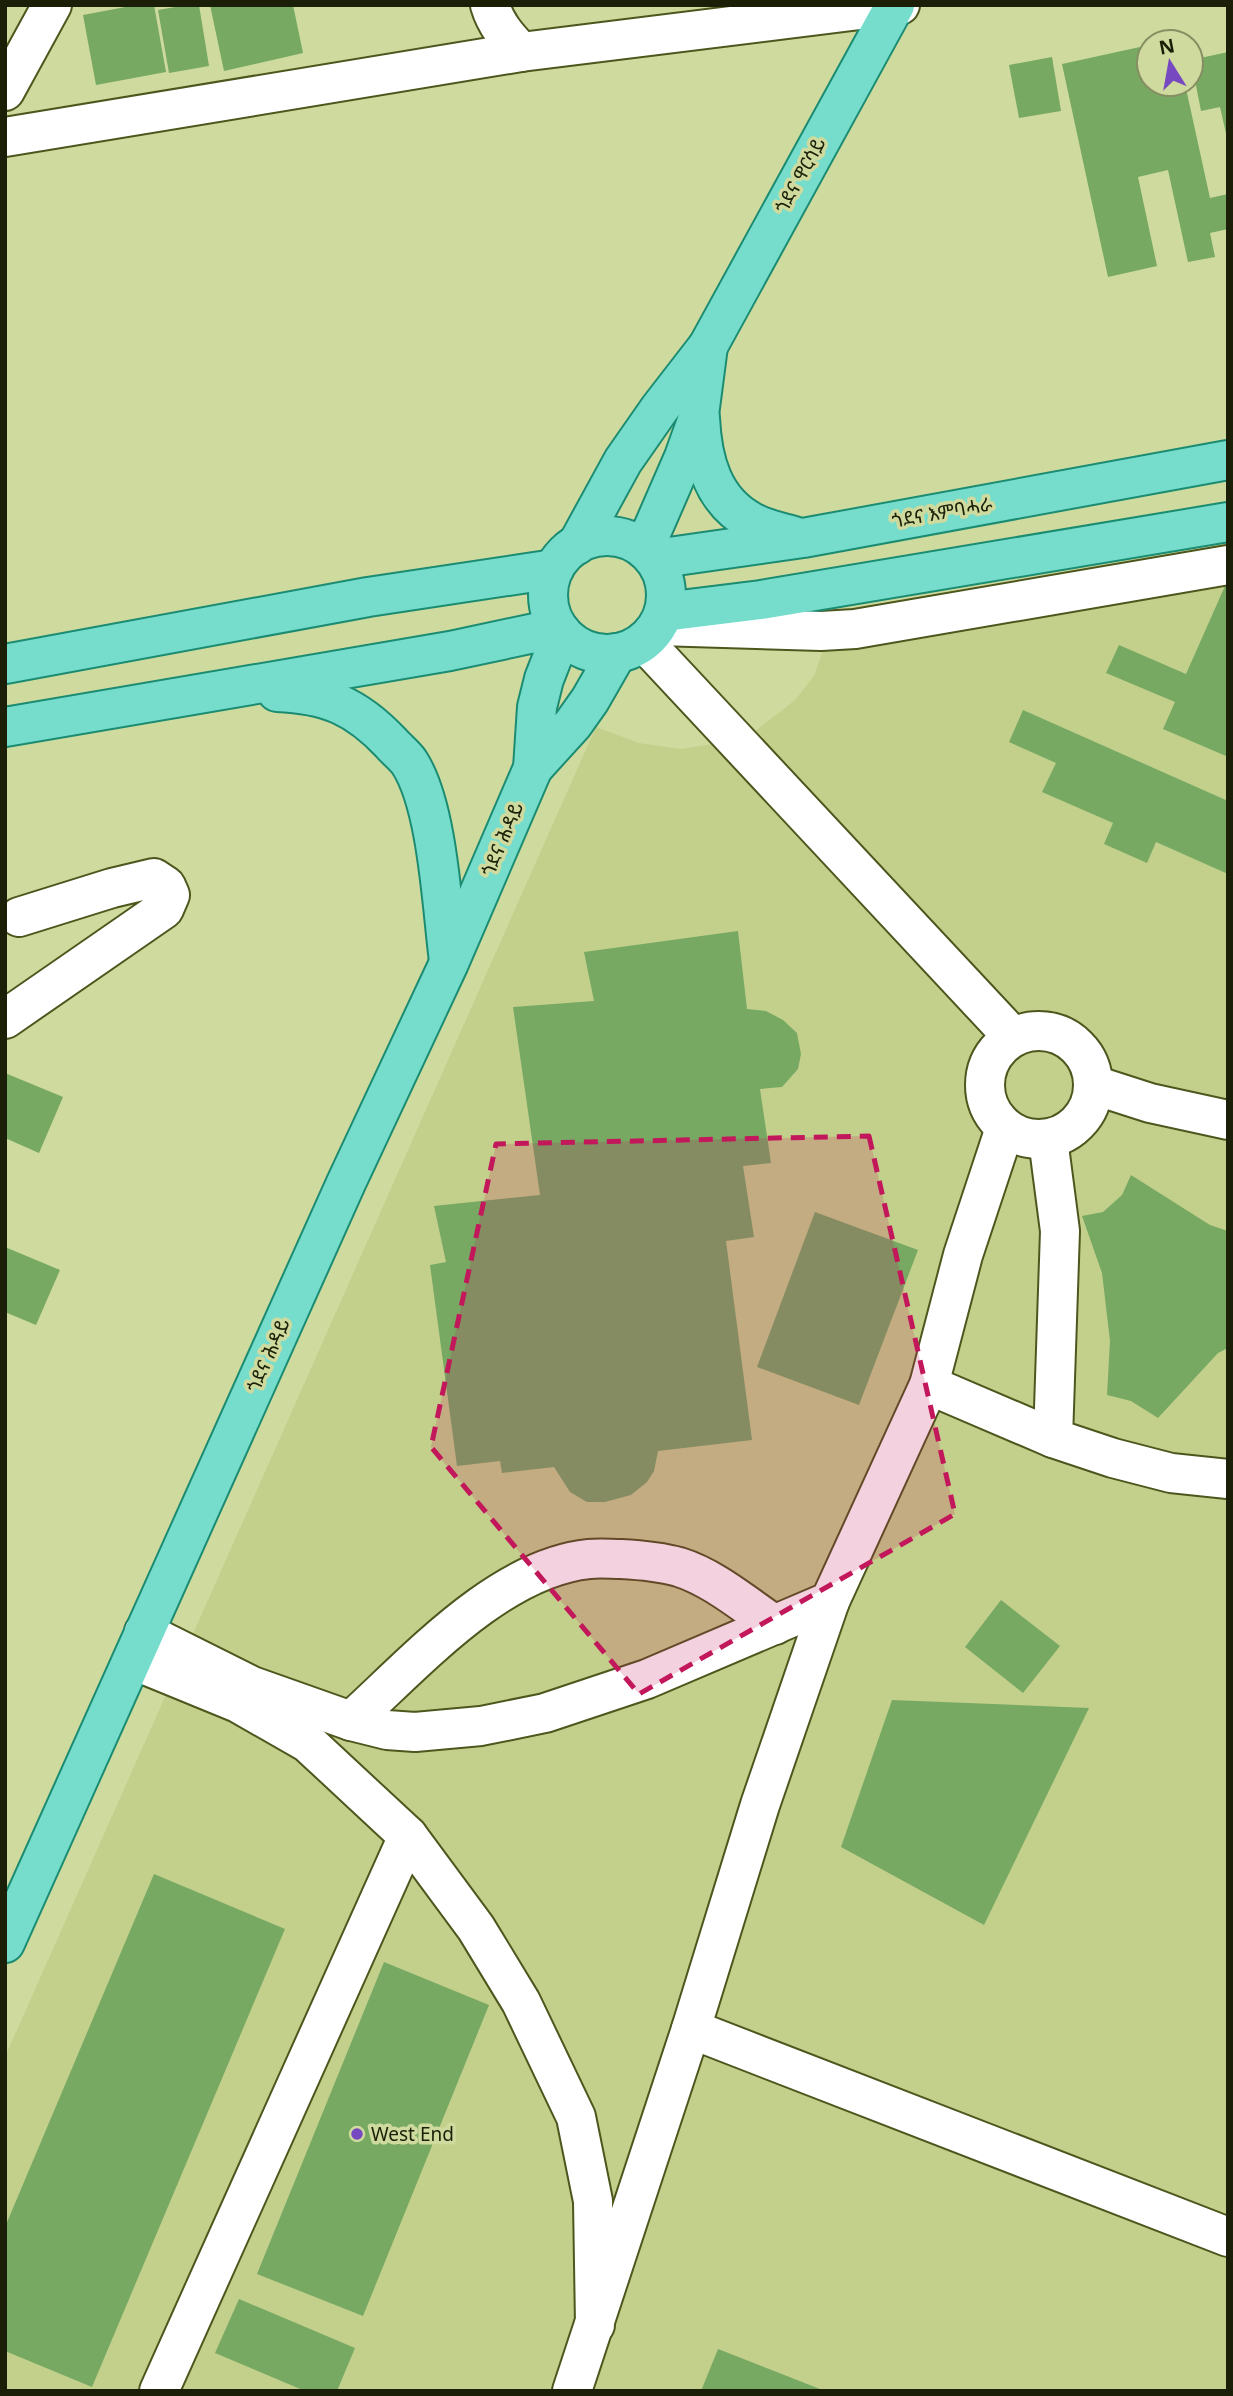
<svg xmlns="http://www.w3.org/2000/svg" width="1233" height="2396" font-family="'Noto Sans','Noto Sans Ethiopic',sans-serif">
<rect width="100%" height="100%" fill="#ceda9e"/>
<polygon fill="#c3d08c" points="1228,581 1228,2391 5,2391 5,2057 596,727 639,743 681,749 745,739 795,700 814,676 824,647"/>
<g fill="#77a963">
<polygon points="136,5 154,5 166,72 96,85 83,15"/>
<polygon points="187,5 199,5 209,66 169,73 158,10"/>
<polygon points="210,5 293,5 303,53 224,71"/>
<polygon points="1149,45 1149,84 1185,84 1210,198 1228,194 1228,229 1210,233 1215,257 1188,262 1168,170 1138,177 1157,266 1108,277 1062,64"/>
<polygon points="1228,52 1228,138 1227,138 1220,107 1201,111 1191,60"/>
<polygon points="1052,57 1061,111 1019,118 1009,65"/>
<polygon points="1225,586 1228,587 1226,756 1163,729 1175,702 1106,673 1119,645 1186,674"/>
<polygon points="1023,710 1228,801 1228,874 1156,842 1147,863 1104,844 1113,823 1042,792 1056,763 1009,742"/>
<polygon points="738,931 747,1009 766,1011 783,1020 797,1033 801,1054 798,1069 782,1087 760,1089 771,1163 743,1166 754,1237 726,1241 752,1440 658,1451 654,1471 647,1482 631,1495 605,1502 587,1502 570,1492 554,1467 502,1473 500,1461 457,1466 430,1265 446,1262 434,1206 540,1195 513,1007 594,1001 584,952"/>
<polygon points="5,1073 63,1097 39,1153 5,1138"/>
<polygon points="1131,1175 1210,1225 1228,1231 1228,1348 1218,1353 1158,1418 1131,1401 1107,1395 1110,1341 1102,1273 1082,1216 1103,1212 1122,1195"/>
<polygon points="815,1212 918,1250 859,1405 757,1367"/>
<polygon points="5,1247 60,1270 36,1325 5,1312"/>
<polygon points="1001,1600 1060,1646 1023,1693 965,1647"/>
<polygon points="892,1700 1089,1708 984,1925 841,1847"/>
<polygon points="154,1874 285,1929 92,2387 5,2351 5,2227"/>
<polygon points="384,1962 489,2005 363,2316 257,2274"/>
<polygon points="239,2299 355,2348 337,2391 305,2391 215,2353"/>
<polygon points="718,2349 825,2391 701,2391"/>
</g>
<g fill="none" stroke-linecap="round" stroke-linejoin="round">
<g stroke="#4d561d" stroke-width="42">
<g id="minor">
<path d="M490,5C496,25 507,37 521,52"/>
<polyline points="5,91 52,5"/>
<polyline points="5,137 521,52 900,5"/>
<polyline points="658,626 821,631 855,629 1228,565"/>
<polyline points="644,642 1013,1037"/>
<polyline points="5,1019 164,909 170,895 166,886 154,878 112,888 19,917"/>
<circle cx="1039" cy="1085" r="54"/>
<polyline points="1094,1085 1150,1103 1228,1120"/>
<polyline points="1048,1139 1060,1231 1053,1438 1113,1458 1171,1473 1228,1479"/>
<polyline points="929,1385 1053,1438"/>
<polyline points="144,1632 252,1686 351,1721 387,1730 415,1732 481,1726 545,1713 647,1679 830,1601 929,1385 963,1255 1005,1128"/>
<polyline points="133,1660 238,1703 308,1743 408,1836 476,1928 521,2002 576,2117 593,2201 595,2325"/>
<path d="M351,1721C416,1662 499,1568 589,1559C600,1558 611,1559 621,1559C640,1560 661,1562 679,1567C714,1578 745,1605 775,1625"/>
<polyline points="691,2029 1228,2237"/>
<polyline points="159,2391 408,1836"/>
<polyline points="572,2391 691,2029 760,1805 830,1601"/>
</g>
</g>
<g stroke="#1b8c72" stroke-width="42">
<g id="major">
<path d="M700,418C702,459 712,501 752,522C764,529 780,532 794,536"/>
<circle cx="607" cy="595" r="59"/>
<polyline points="577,545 623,461 660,408 708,346 895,5"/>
<polyline points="644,549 684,457 699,415 708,346"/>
<polyline points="655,559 803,538 1228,460"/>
<polyline points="664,612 761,600 1228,522"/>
<polyline points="5,664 368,597 554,569"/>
<path d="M277,692C327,694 356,706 391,743C396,749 404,755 409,762C438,806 442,908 449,961"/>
<polyline points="5,727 450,651 558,628"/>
<polyline points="533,768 573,724 590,700 617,653"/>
<polyline points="5,1943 346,1183 449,963 533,768 537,707 544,679 562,633"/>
</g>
</g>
<use href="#minor" stroke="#fff" stroke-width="38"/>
<use href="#major" stroke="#76ddcd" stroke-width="38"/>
</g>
<path fill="#c2185b" fill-opacity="0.2" stroke="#c2185b" stroke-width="5" stroke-dasharray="14 9" stroke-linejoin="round" d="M869,1136L955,1514L639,1694L431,1447L496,1144Z"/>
<circle fill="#7749c1" stroke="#ceda9e" stroke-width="2.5" cx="357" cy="2134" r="7"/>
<g text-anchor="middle" stroke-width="7" stroke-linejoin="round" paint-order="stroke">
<g font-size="19" fill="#1b1f07" stroke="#ceda9e">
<text transform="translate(800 175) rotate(-61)" y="7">ጎደና ዋርሳይ</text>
<text transform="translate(942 512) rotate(-10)" y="7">ጎደና እምባሓራ</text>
<text transform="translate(502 839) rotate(-67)" y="7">ጎደና ሕዳይ</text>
<text transform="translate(268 1355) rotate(-66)" y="7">ጎደና ሕዳይ</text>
</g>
<g font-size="19" fill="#1b1f07" stroke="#ceda9e" text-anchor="start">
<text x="371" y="2141">West End</text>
</g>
</g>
<rect width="1233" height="2396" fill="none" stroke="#1b1f07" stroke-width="14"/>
<g transform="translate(1170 63) rotate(349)"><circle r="33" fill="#ceda9e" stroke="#868f62" stroke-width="2"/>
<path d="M0-5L12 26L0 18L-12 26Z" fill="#7749c1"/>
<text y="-10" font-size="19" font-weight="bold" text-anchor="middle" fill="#1b1f07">N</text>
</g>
</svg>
